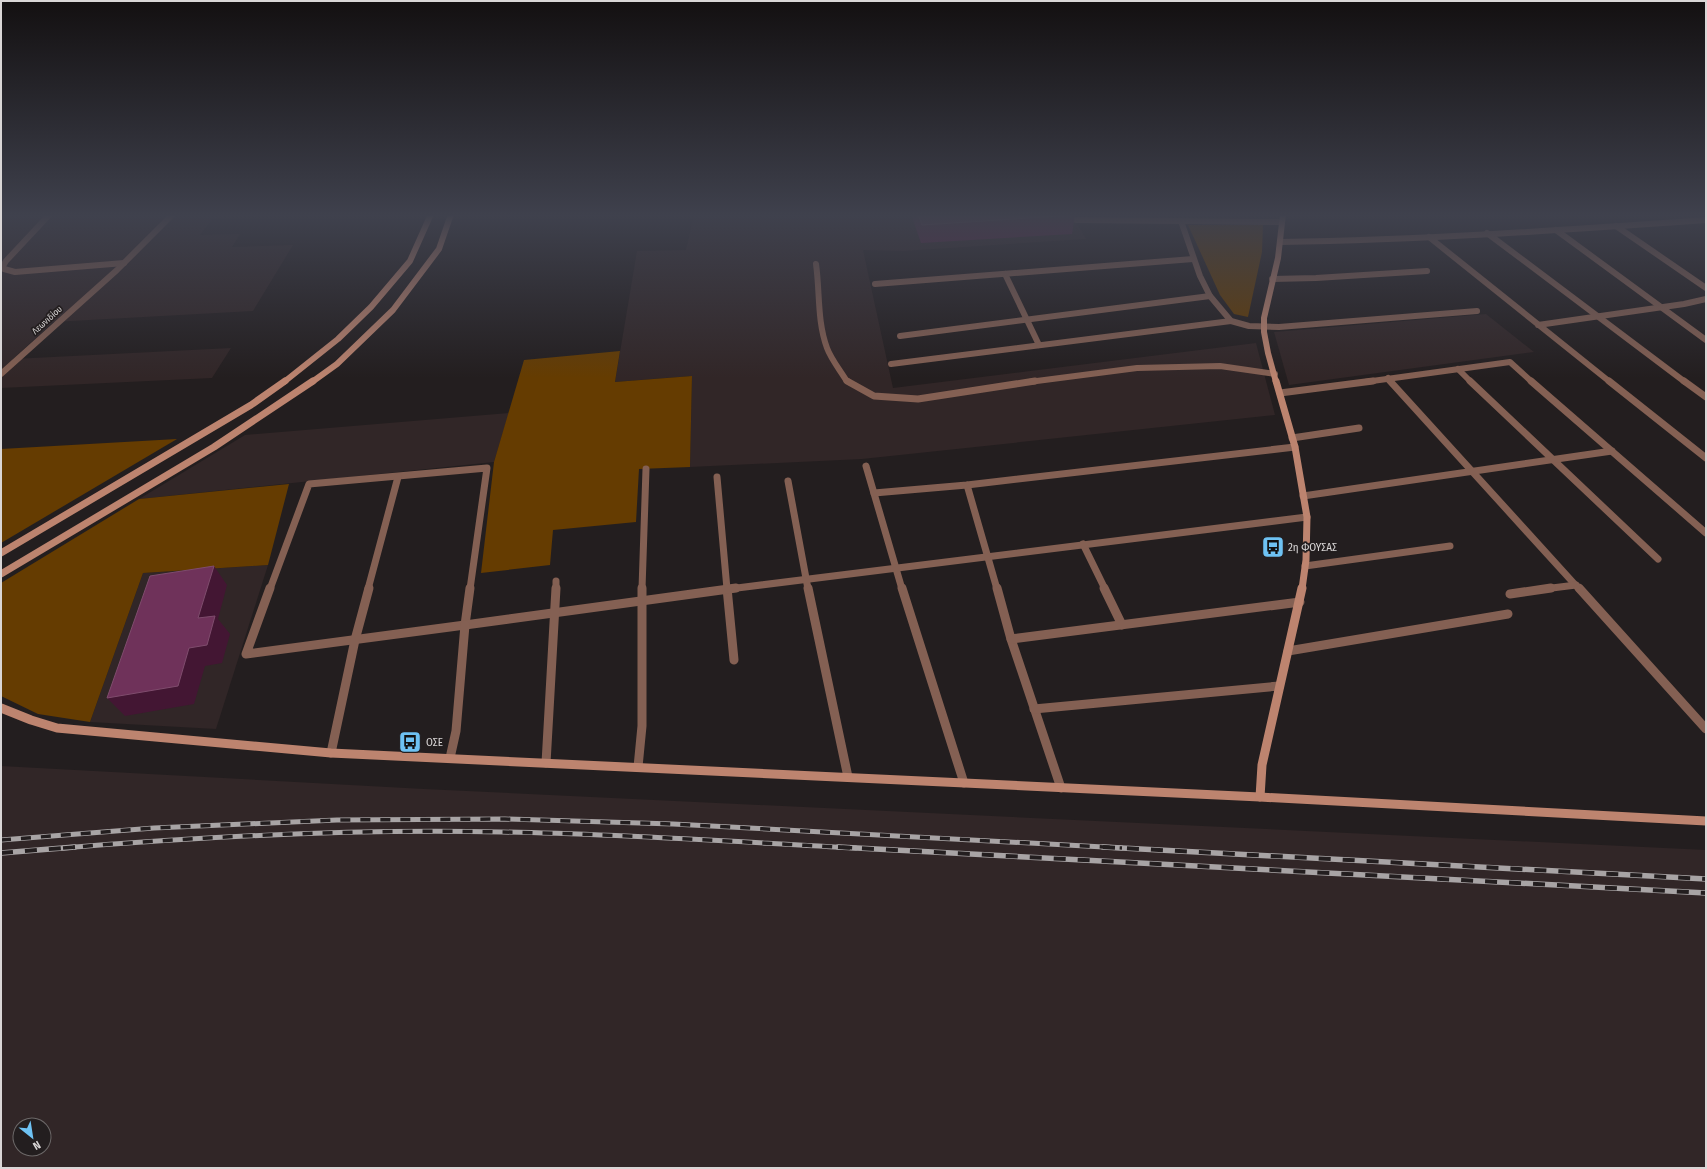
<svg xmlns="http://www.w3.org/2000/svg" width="1707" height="1169" font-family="'Fira Sans Condensed',sans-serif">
<rect width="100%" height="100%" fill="#231e1f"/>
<g fill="#312627" fill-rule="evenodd">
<polygon points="1,214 307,214 213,218 200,235 240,234 232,247 293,245 253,311 53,322 13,359 231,348 212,378 1,388"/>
<polygon points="694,214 1071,214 1086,239 903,251 863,250 893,388 1256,343 1275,415 862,459 690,467 692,376 615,382 637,251 686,250"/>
<polygon points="1486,314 1534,352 1289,385 1274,332"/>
<polygon points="509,413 494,462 139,499 245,435"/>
<polygon points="268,565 216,729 90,722 143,573"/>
<path d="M1,766L424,789L1706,850V1168H1ZM20,1125H44V1149H20Z"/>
</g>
<g fill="#653c01">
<polygon points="1188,225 1263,225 1262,252 1248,317 1234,314 1220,295"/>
<polygon points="620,351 615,382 692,376 690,467 639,469 636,522 553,530 550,565 481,573 494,462 524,360"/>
<polygon points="177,439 1,543 1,449"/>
<polygon points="289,484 268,565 143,573 90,722 38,714 1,696 1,583 139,499"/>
</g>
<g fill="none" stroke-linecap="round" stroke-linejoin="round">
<g stroke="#846053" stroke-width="6">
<path d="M816,264C820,292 817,321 827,348C831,359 840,370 846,380L849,382"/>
<polyline points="1029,382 1137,368 1220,366 1275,374"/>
</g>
<polyline stroke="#846053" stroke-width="7" points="847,381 874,396 918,399 1035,381"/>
<g stroke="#846053" stroke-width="6">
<polyline points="50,214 6,261 3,266 4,269 15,272 124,263"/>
<polyline points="1076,220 1282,222"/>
<polyline points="1181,221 1200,276 1210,296 1231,321 1249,326 1279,327 1477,311"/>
<polyline points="1616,226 1706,288"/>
<polyline points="1556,230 1706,340"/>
<polyline points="1487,233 1685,382"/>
<polyline points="1429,237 1610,382"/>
<path d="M1280,242C1422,240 1564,230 1706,220"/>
<polyline points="1005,274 1039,345"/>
<polyline points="1272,279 1316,278 1427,271"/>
<polyline points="875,284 1193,259"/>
<polyline points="1538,325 1684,304 1706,299"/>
<polyline points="900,336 1210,296"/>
<polyline points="891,364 1231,321"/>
<polyline points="1458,369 1471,382"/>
<polyline points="1,374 117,270 173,214"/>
<polyline points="1388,378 1391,382"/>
<polyline points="1365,382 1510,362 1532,382"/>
</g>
<g stroke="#846053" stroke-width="7">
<polyline points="1390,381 1579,589"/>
<polyline points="1470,381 1658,559"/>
<polyline points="1531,381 1706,533"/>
<polyline points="1609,381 1706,458"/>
<polyline points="1684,381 1706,397"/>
<polyline points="1280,393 1373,381"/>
<polyline points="1292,438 1359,428"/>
<polyline points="866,466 902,589"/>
<polyline points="717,477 727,589"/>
<polyline points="788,481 808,589"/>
<polyline points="967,485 997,589"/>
<polyline points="874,493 967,485 1295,447"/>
<polyline points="1303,496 1612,451"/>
<polyline points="1083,544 1105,589"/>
<polyline points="1305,566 1450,546"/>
<polyline points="270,589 309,484 487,468 470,589"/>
<polyline points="368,589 398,477"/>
<polyline points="556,589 556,581"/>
<polyline points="642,589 646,469"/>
<polyline points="729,589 1307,517"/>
<polyline points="1544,589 1576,585"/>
</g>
<g stroke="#846053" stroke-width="9">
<polyline points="270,588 246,654 465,625"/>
<polyline points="727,588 734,660"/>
<polyline points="808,588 848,777"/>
<polyline points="902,588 964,783"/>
<polyline points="997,588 1011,639 1061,788"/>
<polyline points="1104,588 1122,625"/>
<polyline points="1579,588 1706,729"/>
<polyline points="1510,594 1551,588"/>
<polyline points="465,625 470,588"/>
<polyline points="465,625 736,588"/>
<polyline points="1011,639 1300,602"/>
<polyline points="1288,651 1508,614"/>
<polyline points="1034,709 1279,686"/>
<polyline points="331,753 355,640 369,588"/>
<polyline points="450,758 456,731 465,625"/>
<polyline points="546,763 556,588"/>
<polyline points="638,767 642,726 642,588"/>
</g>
<g stroke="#bd846f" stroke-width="6">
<polyline points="284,382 338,339 371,307 410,261 431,214"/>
<polyline points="312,382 337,364 393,310 439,249 451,214"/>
<polyline points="1276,382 1268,353 1264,332 1264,318 1278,258 1283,214"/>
</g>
<g stroke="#bd846f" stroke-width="7">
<polyline points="1276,381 1295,447 1307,517 1306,560 1302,589"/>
<polyline points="1,553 251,405 285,381"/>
<polyline points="1,574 214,447 313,381"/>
</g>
<g stroke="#bd846f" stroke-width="9">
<polyline points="1,708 31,720 57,728 331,753 1260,797 1706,821"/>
<polyline points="1260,797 1262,765 1302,588"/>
</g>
<g stroke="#a8a4a5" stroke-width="5">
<g id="rail-far1">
<polyline points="1,840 154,828 337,820 505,819 673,824 1122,848"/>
<path d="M63,848C209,836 356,829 502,832C620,834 738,842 856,848"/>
</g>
</g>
<g stroke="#a8a4a5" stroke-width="5.5">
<g id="rail">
<polyline points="838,847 1706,893"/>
<polyline points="1103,847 1706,879"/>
<polyline points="1,853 75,847"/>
</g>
</g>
<use href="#rail-far1" stroke="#231e1f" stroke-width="3.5" stroke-dasharray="10" stroke-linecap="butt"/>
<use href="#rail" stroke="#231e1f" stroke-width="4" stroke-dasharray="12" stroke-linecap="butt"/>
</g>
<polygon fill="#621f4a" points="913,214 1074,214 1075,215 1072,234 921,243 913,220"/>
<polygon fill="#431633" points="214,566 227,585 218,619 230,634 222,663 205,666 194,704 125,716 107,698 189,648"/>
<g fill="#6f325a" stroke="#7f4c6d">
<polygon points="918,214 1074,214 1075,215 922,225"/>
<polygon points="214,566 198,618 215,616 207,645 189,648 178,686 107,698 150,576"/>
</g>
<linearGradient id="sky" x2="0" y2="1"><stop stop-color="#131011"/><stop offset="0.57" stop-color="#3f414d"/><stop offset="1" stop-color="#3f414d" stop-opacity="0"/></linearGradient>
<rect width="1707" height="378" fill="url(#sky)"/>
<defs>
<g id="bus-square" transform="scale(1.15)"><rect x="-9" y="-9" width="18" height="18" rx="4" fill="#6ec2f3" stroke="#231e1f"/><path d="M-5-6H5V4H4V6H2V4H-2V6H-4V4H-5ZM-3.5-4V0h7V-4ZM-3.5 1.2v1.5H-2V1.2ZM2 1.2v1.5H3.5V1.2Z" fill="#111"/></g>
</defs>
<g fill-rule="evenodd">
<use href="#bus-square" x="1273" y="547"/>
<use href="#bus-square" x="410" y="742"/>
</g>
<g text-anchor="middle" stroke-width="3.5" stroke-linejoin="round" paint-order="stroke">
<g font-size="9" fill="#d9d6d6" stroke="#231e1f">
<text transform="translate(47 320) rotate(-42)" y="3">Λεωνιδίου</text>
</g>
<g font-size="11" fill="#d9d6d6" stroke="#231e1f" text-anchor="start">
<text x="1288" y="551">2η ΦΟΥΣΑΣ</text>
<text x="426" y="746">ΟΣΕ</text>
</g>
</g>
<rect width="1707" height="1169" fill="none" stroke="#d9d6d6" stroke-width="4"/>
<g transform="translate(32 1137) rotate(150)"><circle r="19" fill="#231e1f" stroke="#6c6868"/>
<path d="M0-3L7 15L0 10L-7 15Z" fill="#6ec2f3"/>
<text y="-6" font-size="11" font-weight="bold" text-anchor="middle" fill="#d9d6d6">N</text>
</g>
</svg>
